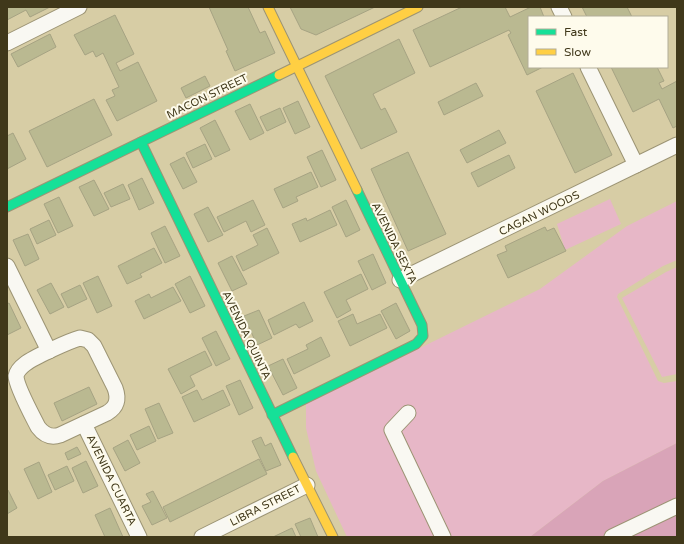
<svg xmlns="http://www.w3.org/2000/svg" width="684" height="544" font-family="'Varela Round',sans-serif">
<rect width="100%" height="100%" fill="#d7cda5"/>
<g fill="#e7b7c7">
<polygon points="610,199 621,224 565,250 557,224"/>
<polygon points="677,201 677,260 663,266 618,294 617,297 658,381 664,383 677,381 677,443 603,481 530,537 347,537 316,471 306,428 306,404 540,289 627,226"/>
<polygon points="677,267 677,374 662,377 622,298 666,272"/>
</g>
<polygon fill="#d9a4b8" points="677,443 677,537 530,537 603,481"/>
<g fill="#bab991" stroke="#a6a383">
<polygon points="7,7 50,7 30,17 26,10 7,20"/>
<polygon points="209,7 248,7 260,33 265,31 275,53 235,71 226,51 228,50"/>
<polygon points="290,7 375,7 316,35 301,29"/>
<polygon points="462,7 505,7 510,17 531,7 540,7 544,17 529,17 529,67 543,67 527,75 508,35 511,33 509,30 430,67 413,30"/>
<polygon points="582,7 627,7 632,17 587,17"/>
<polygon points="115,15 134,54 116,63 120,71 138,62 157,101 117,121 106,100 115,96 112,90 119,87 103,53 96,57 93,51 85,55 74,35"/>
<polygon points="50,34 56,47 18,67 11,54"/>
<polygon points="399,39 415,73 373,94 381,110 385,108 397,132 361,149 325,76"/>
<polygon points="611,67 657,67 664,81 659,83 662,89 677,81 677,126 673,128 659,99 633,112"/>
<polygon points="573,73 612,155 575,173 536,91"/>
<polygon points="205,76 210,86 186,98 181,88"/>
<polygon points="476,83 483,96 444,115 438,102"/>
<polygon points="94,99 112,135 47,167 29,131"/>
<polygon points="298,101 310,127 295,134 283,108"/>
<polygon points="250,104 264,133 250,140 235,111"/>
<polygon points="280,108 286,122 267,131 260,117"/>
<polygon points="215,120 230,150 215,157 200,128"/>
<polygon points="499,130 506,143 467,163 460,150"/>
<polygon points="13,133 26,159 7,169 7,136"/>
<polygon points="205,144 212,159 193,168 186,153"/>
<polygon points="322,150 336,180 321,187 307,157"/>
<polygon points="408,152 446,234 408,251 371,169"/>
<polygon points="509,155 515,168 478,187 471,173"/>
<polygon points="184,157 197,182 183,189 170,164"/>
<polygon points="311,172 318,187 296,197 298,201 283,208 274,189"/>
<polygon points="142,178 154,203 139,210 128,185"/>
<polygon points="94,180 109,209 94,216 79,187"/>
<polygon points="123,184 130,199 111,207 104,193"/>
<polygon points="59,197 73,226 58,233 44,204"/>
<polygon points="253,200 265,225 251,232 246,221 224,232 217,217"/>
<polygon points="346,200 360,230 346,237 332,207"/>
<polygon points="208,207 223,235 208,242 194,214"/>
<polygon points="330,210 337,225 300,242 292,224 306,218 307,221"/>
<polygon points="49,220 56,235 37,244 30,229"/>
<polygon points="165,226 180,256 165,263 151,233"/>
<polygon points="545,227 547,231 554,228 566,251 508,278 497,255 507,251 505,246"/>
<polygon points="267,228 279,253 243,271 236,256 258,245 253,235"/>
<polygon points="28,234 39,259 25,266 13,240"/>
<polygon points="154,248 162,263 140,274 142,277 127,284 118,266"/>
<polygon points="373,254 386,283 372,290 358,261"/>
<polygon points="232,256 247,284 232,291 218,263"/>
<polygon points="361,274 368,289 346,300 351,310 337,318 324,292"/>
<polygon points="98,276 112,306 97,313 83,283"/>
<polygon points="190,276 205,306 190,313 175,284"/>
<polygon points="51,283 64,307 50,314 37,290"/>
<polygon points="80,285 87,299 68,308 61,294"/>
<polygon points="173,287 181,301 144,319 135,301 149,294 151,298"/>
<polygon points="304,302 313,321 299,328 296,324 274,335 268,320"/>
<polygon points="9,303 21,328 7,335 7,304"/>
<polygon points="396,303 410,331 396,339 381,311"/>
<polygon points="259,310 272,338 257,345 244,316"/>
<polygon points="353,314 357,324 380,314 387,328 350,346 338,321"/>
<polygon points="216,331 230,359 216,366 202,338"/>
<polygon points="321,337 330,356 294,374 287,359 308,349 306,345"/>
<polygon points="205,351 212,365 190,376 195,386 181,394 168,369"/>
<polygon points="283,359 297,388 283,395 268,366"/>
<polygon points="240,380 253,408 239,415 226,386"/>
<polygon points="89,387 97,404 62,421 54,403"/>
<polygon points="197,390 202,400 223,390 230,405 194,422 182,397"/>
<polygon points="159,403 173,433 158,439 145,409"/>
<polygon points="149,426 156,441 137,450 130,435"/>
<polygon points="261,437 265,446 271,443 281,465 266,471 252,441"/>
<polygon points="128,440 140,463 125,471 113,448"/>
<polygon points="77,447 81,454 68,460 65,453"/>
<polygon points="259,459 267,474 170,522 163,507"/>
<polygon points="86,461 98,486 83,493 72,468"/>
<polygon points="39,462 52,492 38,499 24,469"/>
<polygon points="67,466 74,481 55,490 48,475"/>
<polygon points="8,490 17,508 7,514 7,491"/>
<polygon points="153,491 167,518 152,525 142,506 151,502 146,494"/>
<polygon points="110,508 123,537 105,537 95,515"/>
<polygon points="310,518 318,537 301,537 295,524"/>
<polygon points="292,528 296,537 273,537"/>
</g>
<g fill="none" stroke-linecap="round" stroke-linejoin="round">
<g stroke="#9c9474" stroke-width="17">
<g id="street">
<polyline points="559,7 564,17"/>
<polyline points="7,43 79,7"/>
<polyline points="588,67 636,165"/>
<polyline points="7,266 49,351"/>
<polyline points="400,280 677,145"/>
<path d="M80,338L88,340L94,346L115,388C119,399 117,407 107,413L60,435C51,438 44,435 38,427C33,417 16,386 16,376C17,371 21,367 25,364C34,357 69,341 80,338Z"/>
<polyline points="408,413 392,430 443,537"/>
<polyline points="84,424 139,537"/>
<polyline points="202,537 307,485"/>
<polyline points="612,537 677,506"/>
</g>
</g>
<g stroke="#9c9474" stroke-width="11">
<g id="fast">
<polyline points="141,142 293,457"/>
<polyline points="7,207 279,75"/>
<polyline points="272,415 416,344 423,336 422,325 357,190"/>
</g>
</g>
<g stroke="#9c9474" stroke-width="11">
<g id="slow">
<polyline points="268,7 357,190"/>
<polyline points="279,75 418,7"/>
<polyline points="293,457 333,537"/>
</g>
</g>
<use href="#street" stroke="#f9f8f2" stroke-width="15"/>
<use href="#fast" stroke="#16e098" stroke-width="9"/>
<use href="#slow" stroke="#ffcf43" stroke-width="9"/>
</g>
<g text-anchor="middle" stroke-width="4" stroke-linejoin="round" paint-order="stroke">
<g font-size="11" fill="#40381a" stroke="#fefbec">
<text transform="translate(207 96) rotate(-26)" y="4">MACON STREET</text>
<text transform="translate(539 213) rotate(-26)" y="4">CAGAN WOODS</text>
<text transform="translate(395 243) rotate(64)" y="4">AVENIDA SEXTA</text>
<text transform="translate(247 335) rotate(64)" y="4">AVENIDA QUINTA</text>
<text transform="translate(112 480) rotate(64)" y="4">AVENIDA CUARTA</text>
<text transform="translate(265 505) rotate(-27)" y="4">LIBRA STREET</text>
</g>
</g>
<rect width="684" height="544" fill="none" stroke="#40381a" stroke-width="16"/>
<rect x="528" y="16" width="140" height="52" fill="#fefbec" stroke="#b2ad98"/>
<rect x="536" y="29" width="20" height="6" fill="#16e098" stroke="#b2ad98"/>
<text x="564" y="36" font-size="12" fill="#40381a">Fast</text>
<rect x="536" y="49" width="20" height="6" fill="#ffcf43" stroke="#b2ad98"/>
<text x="564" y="56" font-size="12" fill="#40381a">Slow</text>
</svg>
